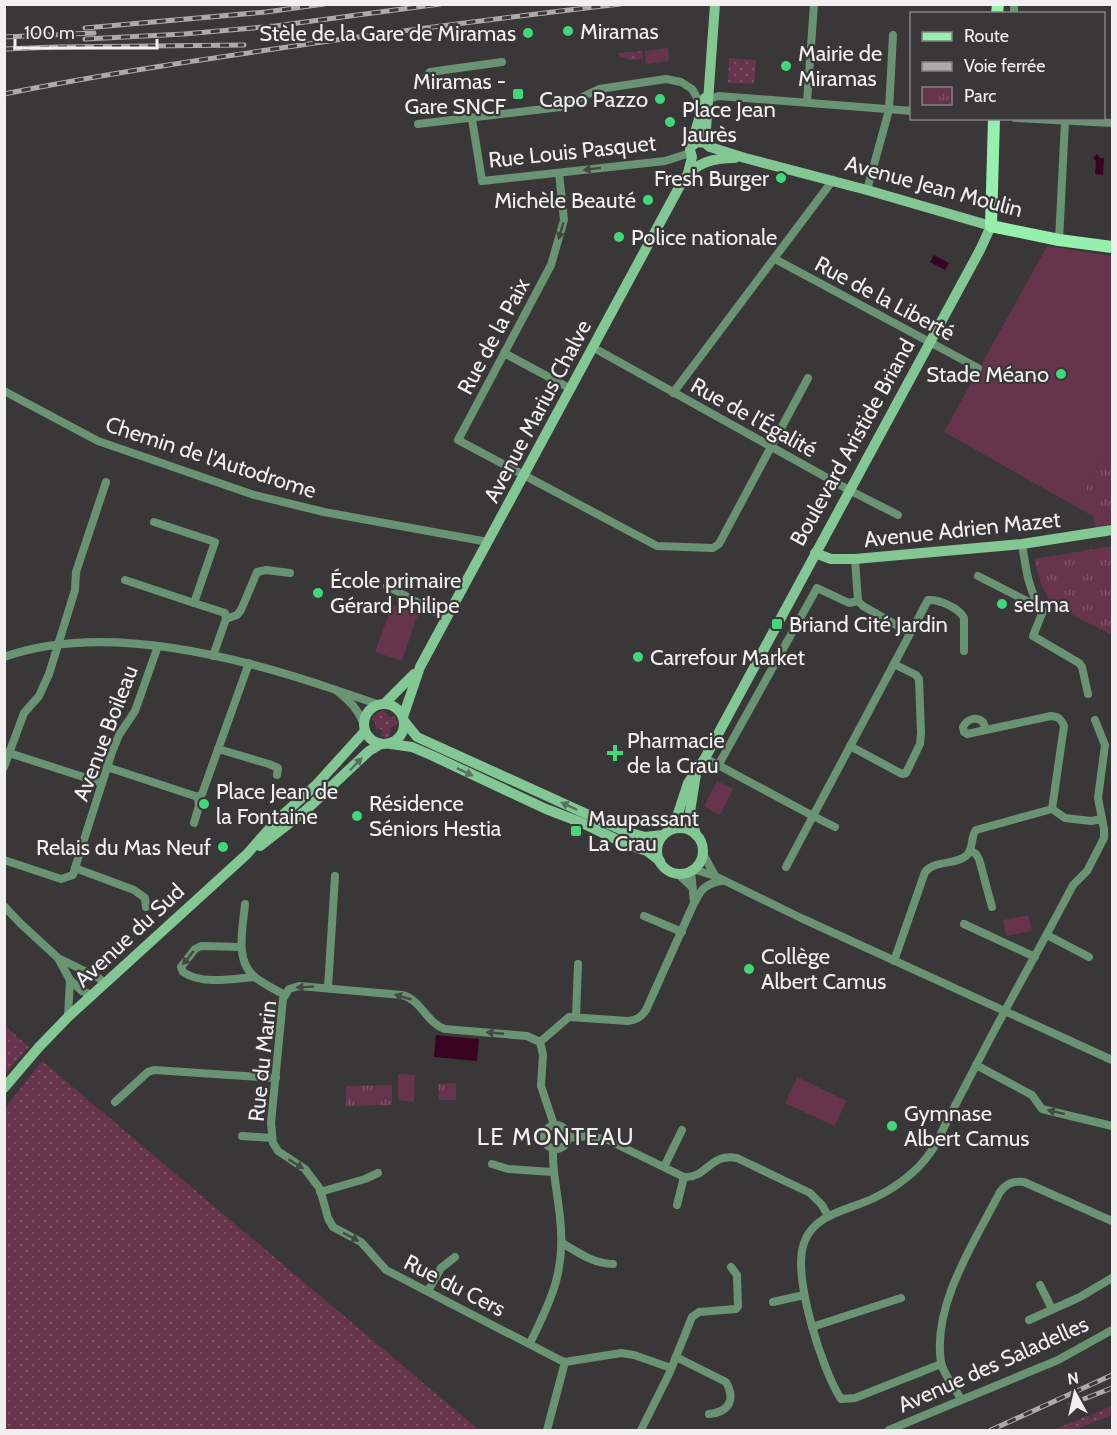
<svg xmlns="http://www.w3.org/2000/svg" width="1117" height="1435" font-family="Cabin,sans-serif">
<defs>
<pattern id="grass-dots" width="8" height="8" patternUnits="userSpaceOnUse" patternTransform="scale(1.5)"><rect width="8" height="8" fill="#66344b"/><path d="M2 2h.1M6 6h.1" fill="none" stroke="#7c5265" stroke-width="1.8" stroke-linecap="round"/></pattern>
<pattern id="park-tufts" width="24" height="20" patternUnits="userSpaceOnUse" patternTransform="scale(1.5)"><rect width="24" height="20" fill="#66344b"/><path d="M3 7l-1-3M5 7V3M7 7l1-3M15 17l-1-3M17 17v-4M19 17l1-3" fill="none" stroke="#7c5265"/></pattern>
</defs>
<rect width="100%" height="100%" fill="#3a3738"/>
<g fill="url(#grass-dots)">
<polygon points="642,51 643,59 629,60 619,55 619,53"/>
<polygon points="729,58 756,60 754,84 728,83"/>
<polygon points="384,710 389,717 395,717 398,723 391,728 389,737 385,738 381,735 383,730 376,729 375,722 371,719 378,712"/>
<polygon points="5,1026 29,1047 5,1074"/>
<polygon points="42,1061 479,1430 5,1430 5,1108"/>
<polygon points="1112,1406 1112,1415 1074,1430 1053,1430"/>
</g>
<g fill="url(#park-tufts)">
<polygon points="668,48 669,61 646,64 645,51"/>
<polygon points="1112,439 1112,524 1096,528 1093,516 1075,506"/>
<polygon points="1112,546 1112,635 1051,604 1041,584 1034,559"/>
<polygon points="456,1083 456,1100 439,1100 438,1084"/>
<polygon points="392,1085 392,1105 346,1106 346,1086"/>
</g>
<g fill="#66344b">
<polygon points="1047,246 1112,256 1112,439 1075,506 944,432"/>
<polygon points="392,605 418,614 402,661 375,652"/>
<polygon points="717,781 733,789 720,815 704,806"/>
<polygon points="1028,915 1032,931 1006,936 1003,920"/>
<polygon points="399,1074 415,1075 414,1102 398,1100 398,1075"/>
<polygon points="797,1077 847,1101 834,1126 785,1103"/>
</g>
<g fill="#390422">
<polygon points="1097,154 1100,158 1104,158 1103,175 1095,174 1096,161 1093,158"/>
<polygon points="934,255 949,263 945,270 930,262"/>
<polygon points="436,1035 479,1039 477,1061 434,1057"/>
</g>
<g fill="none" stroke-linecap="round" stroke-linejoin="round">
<g stroke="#6a9374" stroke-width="8">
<polyline points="1014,14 1014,4"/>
<polyline points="421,83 430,72 502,62"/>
<polyline points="709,99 719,96 912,111"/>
<polyline points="807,102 814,4"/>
<polyline points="1015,118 1112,123"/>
<polyline points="472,119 482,181 665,161 690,153"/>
<polyline points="418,124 561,107 599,89 666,79 681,82 692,89 703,108"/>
<polyline points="559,173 564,220 551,265 458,440 657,546 713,548 719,544 808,378"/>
<polyline points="867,190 889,110 893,35"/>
<polyline points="1059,240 1065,122"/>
<polyline points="775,259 978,368"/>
<polyline points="594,348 849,490 898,515"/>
<polyline points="504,353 571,389"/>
<polyline points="4,391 98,441 254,495 324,512 488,542"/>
<polyline points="673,393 833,180"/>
<polyline points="154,522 215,542 194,603 225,613 226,619 213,656"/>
<path d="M1022,544C1026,568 1028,592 1043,611L1033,636L1079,663L1082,667L1088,694"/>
<polyline points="855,559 858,601 863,606 910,633"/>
<polyline points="978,576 1029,602 1038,604"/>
<polyline points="125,580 194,603"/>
<polyline points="387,586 447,618"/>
<polyline points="226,619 237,615 241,610 257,572 266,570 290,573"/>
<path d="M4,657C104,621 240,657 336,690"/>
<path d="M364,725C358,709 350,701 336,690L380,705"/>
<polyline points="850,746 902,774 906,773 920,744 921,733 919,679 916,675 894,664"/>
<polyline points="218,749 269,764 278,768 277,775"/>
<polyline points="6,752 102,783"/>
<path d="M705,758L813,816L928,600C939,599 959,608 964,618V651"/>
<polyline points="719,764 817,588 849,603 858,601"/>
<polyline points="4,767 24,713 39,696 49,674 75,590 76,572 106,482"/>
<polyline points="107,767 198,797 202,794 249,663"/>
<polyline points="1052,809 1065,818 1091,821 1102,819"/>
<polyline points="194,823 199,806 198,797"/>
<polyline points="970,850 976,854 979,859 992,907"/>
<polyline points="702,852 715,876"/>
<polyline points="4,860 61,879 73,875 75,868 134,890 145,898 146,907"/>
<polyline points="786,867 813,816 835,827"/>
<polyline points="75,868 112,752 119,735 135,711 158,646"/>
<polyline points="693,869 715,876 801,918 1112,1060"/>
<polyline points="677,873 692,887"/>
<path d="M695,902C701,888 708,883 722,881"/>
<path d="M245,904C243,927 234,962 256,978C265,985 276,990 285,995"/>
<polyline points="4,906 20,923 58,958"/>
<polyline points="644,916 682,932"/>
<polyline points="964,924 1035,957"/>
<polyline points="1047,935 1089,957"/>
<path d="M241,947L201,946L195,949L181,967L183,972C202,985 232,979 254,977"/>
<path d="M894,961L925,872C937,859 953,866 966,856C974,850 970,837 976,830L1052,809L1064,726C1061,719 1059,717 1051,716L967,734L964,732L963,727C967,719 976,716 983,722L986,730"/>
<polyline points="70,980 82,991 92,995"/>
<polyline points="328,987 335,876"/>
<polyline points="68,1017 70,980 58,958 97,977 105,983"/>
<polyline points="576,1017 578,964"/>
<path d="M540,1042L527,1036L445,1029C425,1022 422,1000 402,995L299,986L289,989L283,999L271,1123L273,1143L278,1151L305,1169L320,1189L328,1218L333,1227L361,1242L386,1270L560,1360L565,1362L621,1353L634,1355L671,1368"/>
<polyline points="976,1065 1032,1095 1042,1109 1112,1126"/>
<polyline points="115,1102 148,1072 154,1070 276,1078"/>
<path d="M554,1125L541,1086L543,1055L540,1042L569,1017L628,1021C637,1020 641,1017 646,1010L694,903L691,870"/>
<circle cx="556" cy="1137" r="12"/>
<polyline points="242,1136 272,1138"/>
<path d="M567,1138L589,1136L608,1140L684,1177C706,1179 711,1152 737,1158L810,1193L822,1205L828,1216"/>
<polyline points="492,1164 508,1169 553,1172"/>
<polyline points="664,1167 682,1130"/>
<polyline points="320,1192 365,1179 378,1173"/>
<polyline points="677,1205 684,1177"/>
<path d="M562,1243C579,1253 594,1264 613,1264"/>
<polyline points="1040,1285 1052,1309"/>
<polyline points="428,1291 441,1268 455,1257"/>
<polyline points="773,1302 804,1295"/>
<polyline points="1029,1320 1080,1297 1112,1278"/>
<polyline points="812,1327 901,1298"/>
<path d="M530,1343C552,1299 566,1269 560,1218C558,1195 552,1172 553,1149"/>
<path d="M676,1357L726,1382C736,1400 729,1412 709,1414"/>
<path d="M941,1364L855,1398L841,1399C822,1370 792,1276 804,1243C814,1213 850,1210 874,1198C895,1188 917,1172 930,1153C937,1144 942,1131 947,1121C959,1098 971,1075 983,1052C1012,996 1044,941 1073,885L1087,871L1104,838V829L1098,798L1105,745L1095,720"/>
<path d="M961,1399C955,1388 943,1374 941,1362C932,1305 975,1241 1000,1192C1007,1183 1013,1181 1024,1182L1112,1221"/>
<polyline points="547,1430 565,1362"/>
<polyline points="641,1430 669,1374 692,1317 699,1312 736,1309 738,1306 737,1275 731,1267"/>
<polyline points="889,1430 1058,1360 1112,1330"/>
</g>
<g stroke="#83c794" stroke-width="10">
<polyline points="705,143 715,4"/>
<polyline points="688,173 692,157 690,150 705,98"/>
<polyline points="815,553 831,559 855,559 1022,544 1112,530"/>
<circle cx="384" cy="724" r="20"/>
<polyline points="384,704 414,674"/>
<path d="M403,717L420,667L683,180C697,162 713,158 735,158"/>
<polyline points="405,722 417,737 624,831 645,837 663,835"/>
<polyline points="391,744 412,747 433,756 546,809 580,822 628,845 647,851 660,861"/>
<circle cx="680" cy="851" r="23"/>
<polyline points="673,829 688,783 705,758 980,250 991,226 867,190 745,158 710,147 705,143 698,142 693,145"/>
<polyline points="696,835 690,812 696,774"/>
<polyline points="260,846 305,811 369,751 381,744"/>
<polyline points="4,1088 39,1047 68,1017 247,854 277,820 316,785 365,731"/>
</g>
<g stroke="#96efad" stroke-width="12">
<polyline points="997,14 998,4"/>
<polyline points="994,118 991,226 1059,240 1112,247"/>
</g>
<g stroke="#adaaab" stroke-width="5">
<g id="rail">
<polyline points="85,28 266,12 324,4"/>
<polyline points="4,37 94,33"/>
<polyline points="85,39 184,34 275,26 440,4"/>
<polyline points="4,49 58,47 244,45"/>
<path d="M4,94C114,72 225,56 336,40C431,27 525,15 620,4"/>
<polyline points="1071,1404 1112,1388"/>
<polyline points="991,1430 1112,1375"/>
</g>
</g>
<use href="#rail" stroke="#3a3738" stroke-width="3" stroke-dasharray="9" stroke-linecap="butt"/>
</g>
<defs><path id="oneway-solid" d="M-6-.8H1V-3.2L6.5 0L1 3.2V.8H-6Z" transform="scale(1.5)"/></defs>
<g fill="#444944">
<use href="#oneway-solid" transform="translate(592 169) rotate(173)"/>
<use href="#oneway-solid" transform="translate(561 231) rotate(106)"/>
<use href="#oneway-solid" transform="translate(188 958) rotate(129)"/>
<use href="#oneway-solid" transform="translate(305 987) rotate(177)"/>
<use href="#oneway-solid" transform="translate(403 997) rotate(-164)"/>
<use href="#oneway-solid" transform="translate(495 1033) rotate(-175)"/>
<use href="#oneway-solid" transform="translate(1056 1112) rotate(-167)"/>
<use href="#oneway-solid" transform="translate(296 1164) rotate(32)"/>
<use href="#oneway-solid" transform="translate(351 1237) rotate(28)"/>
</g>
<g fill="#57715d">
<use href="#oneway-solid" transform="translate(356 764) rotate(-46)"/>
<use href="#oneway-solid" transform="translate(465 772) rotate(26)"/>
<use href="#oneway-solid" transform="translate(569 806) rotate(-155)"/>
</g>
<g fill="#44d77a" stroke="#3a3738" stroke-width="2">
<circle cx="568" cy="31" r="6"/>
<circle cx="528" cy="33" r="6"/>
<circle cx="786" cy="66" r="6"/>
<rect x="512" y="88" width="12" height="12" rx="3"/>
<circle cx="660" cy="99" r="6"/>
<circle cx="670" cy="122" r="6"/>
<circle cx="781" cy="178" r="6"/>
<circle cx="648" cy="200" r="6"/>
<circle cx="619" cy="237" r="6"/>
<circle cx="1061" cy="374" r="6"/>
<circle cx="318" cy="593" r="6"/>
<circle cx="1002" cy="604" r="6"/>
<rect x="771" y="618" width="12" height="12" rx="3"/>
<circle cx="638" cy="657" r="6"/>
<path d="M612 744h6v6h6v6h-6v6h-6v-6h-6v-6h6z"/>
<circle cx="204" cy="804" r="6"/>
<circle cx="357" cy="816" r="6"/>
<rect x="570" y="825" width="12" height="12" rx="3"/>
<circle cx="223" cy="847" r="6"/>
<circle cx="749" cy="969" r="6"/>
<circle cx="892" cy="1126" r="6"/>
</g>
<g text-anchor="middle" stroke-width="4.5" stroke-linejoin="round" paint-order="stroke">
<g font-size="22" fill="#f1efef" stroke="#3a3738" text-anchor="start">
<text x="580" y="39">Miramas</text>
<text x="516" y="41" text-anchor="end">Stèle de la Gare de Miramas</text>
<text x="798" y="61">Mairie de<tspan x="798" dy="25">Miramas</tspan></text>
<text x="506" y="89" text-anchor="end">Miramas -<tspan x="506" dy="25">Gare SNCF</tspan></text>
<text x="648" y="107" text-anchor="end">Capo Pazzo</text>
<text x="682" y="117">Place Jean<tspan x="682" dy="25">Jaurès</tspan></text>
<text x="769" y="186" text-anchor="end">Fresh Burger</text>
<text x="636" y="208" text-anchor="end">Michèle Beauté</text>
<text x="631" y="245">Police nationale</text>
<text x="1049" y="382" text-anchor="end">Stade Méano</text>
<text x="330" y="588">École primaire<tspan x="330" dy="25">Gérard Philipe</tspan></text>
<text x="1014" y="612">selma</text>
<text x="789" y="632">Briand Cité Jardin</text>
<text x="650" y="665">Carrefour Market</text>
<text x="627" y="748">Pharmacie<tspan x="627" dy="25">de la Crau</tspan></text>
<text x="216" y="799">Place Jean de<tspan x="216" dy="25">la Fontaine</tspan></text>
<text x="369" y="811">Résidence<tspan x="369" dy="25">Séniors Hestia</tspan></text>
<text x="588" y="826">Maupassant<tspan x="588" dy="25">La Crau</tspan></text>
<text x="211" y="855" text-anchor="end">Relais du Mas Neuf</text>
<text x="761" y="964">Collège<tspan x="761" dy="25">Albert Camus</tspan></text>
<text x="904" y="1121">Gymnase<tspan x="904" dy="25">Albert Camus</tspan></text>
</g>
<g font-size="22" fill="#f1efef" stroke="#3a3738">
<text transform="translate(572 151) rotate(-6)" y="8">Rue Louis Pasquet</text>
<text transform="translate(934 186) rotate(15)" y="8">Avenue Jean Moulin</text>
<text transform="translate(885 298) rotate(28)" y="8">Rue de la Liberté</text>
<text transform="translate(493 336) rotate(-62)" y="8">Rue de la Paix</text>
<text transform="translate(537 411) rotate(-62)" y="8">Avenue Marius Chalve</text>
<text transform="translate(754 417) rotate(29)" y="8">Rue de l'Égalité</text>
<text transform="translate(852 442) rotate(-61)" y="8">Boulevard Aristide Briand</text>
<text transform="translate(211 457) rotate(18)" y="8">Chemin de l'Autodrome</text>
<text transform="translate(962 529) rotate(-6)" y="8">Avenue Adrien Mazet</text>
<text transform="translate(105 733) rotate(-69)" y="8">Avenue Boileau</text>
<text transform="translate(129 935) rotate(-43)" y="8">Avenue du Sud</text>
<text transform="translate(262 1061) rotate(-84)" y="8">Rue du Marin</text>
<text transform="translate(455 1285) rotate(27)" y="8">Rue du Cers</text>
<text transform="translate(993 1364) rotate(-24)" y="8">Avenue des Saladelles</text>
</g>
<g font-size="24" letter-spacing="1.5" fill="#f1efef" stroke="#3a3738">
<text x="556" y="1145">LE MONTEAU</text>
</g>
</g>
<rect width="1117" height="1435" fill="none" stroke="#f1efef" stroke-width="12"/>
<rect x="910" y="12" width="195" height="108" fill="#3a3738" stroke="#838181" stroke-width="1.5"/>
<rect x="922" y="32" width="30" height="9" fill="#96efad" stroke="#838181" stroke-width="1.5"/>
<text x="964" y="42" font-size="18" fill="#f1efef">Route</text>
<rect x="922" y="62" width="30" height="9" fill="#adaaab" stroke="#838181" stroke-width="1.5"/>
<text x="964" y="72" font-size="18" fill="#f1efef">Voie ferrée</text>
<rect x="922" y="87" width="30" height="18" fill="url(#park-tufts)" stroke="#838181" stroke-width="1.5"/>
<text x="964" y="102" font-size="18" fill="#f1efef">Parc</text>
<g transform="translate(1075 1393) rotate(352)" stroke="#3a3738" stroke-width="4.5" paint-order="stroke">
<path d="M0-4.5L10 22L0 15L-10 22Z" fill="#f1efef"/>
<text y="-9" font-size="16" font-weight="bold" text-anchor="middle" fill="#f1efef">N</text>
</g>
<path d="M15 39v9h142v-9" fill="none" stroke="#f1efef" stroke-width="3"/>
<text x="24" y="39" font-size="18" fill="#f1efef" stroke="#3a3738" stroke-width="4.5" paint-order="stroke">100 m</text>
</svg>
